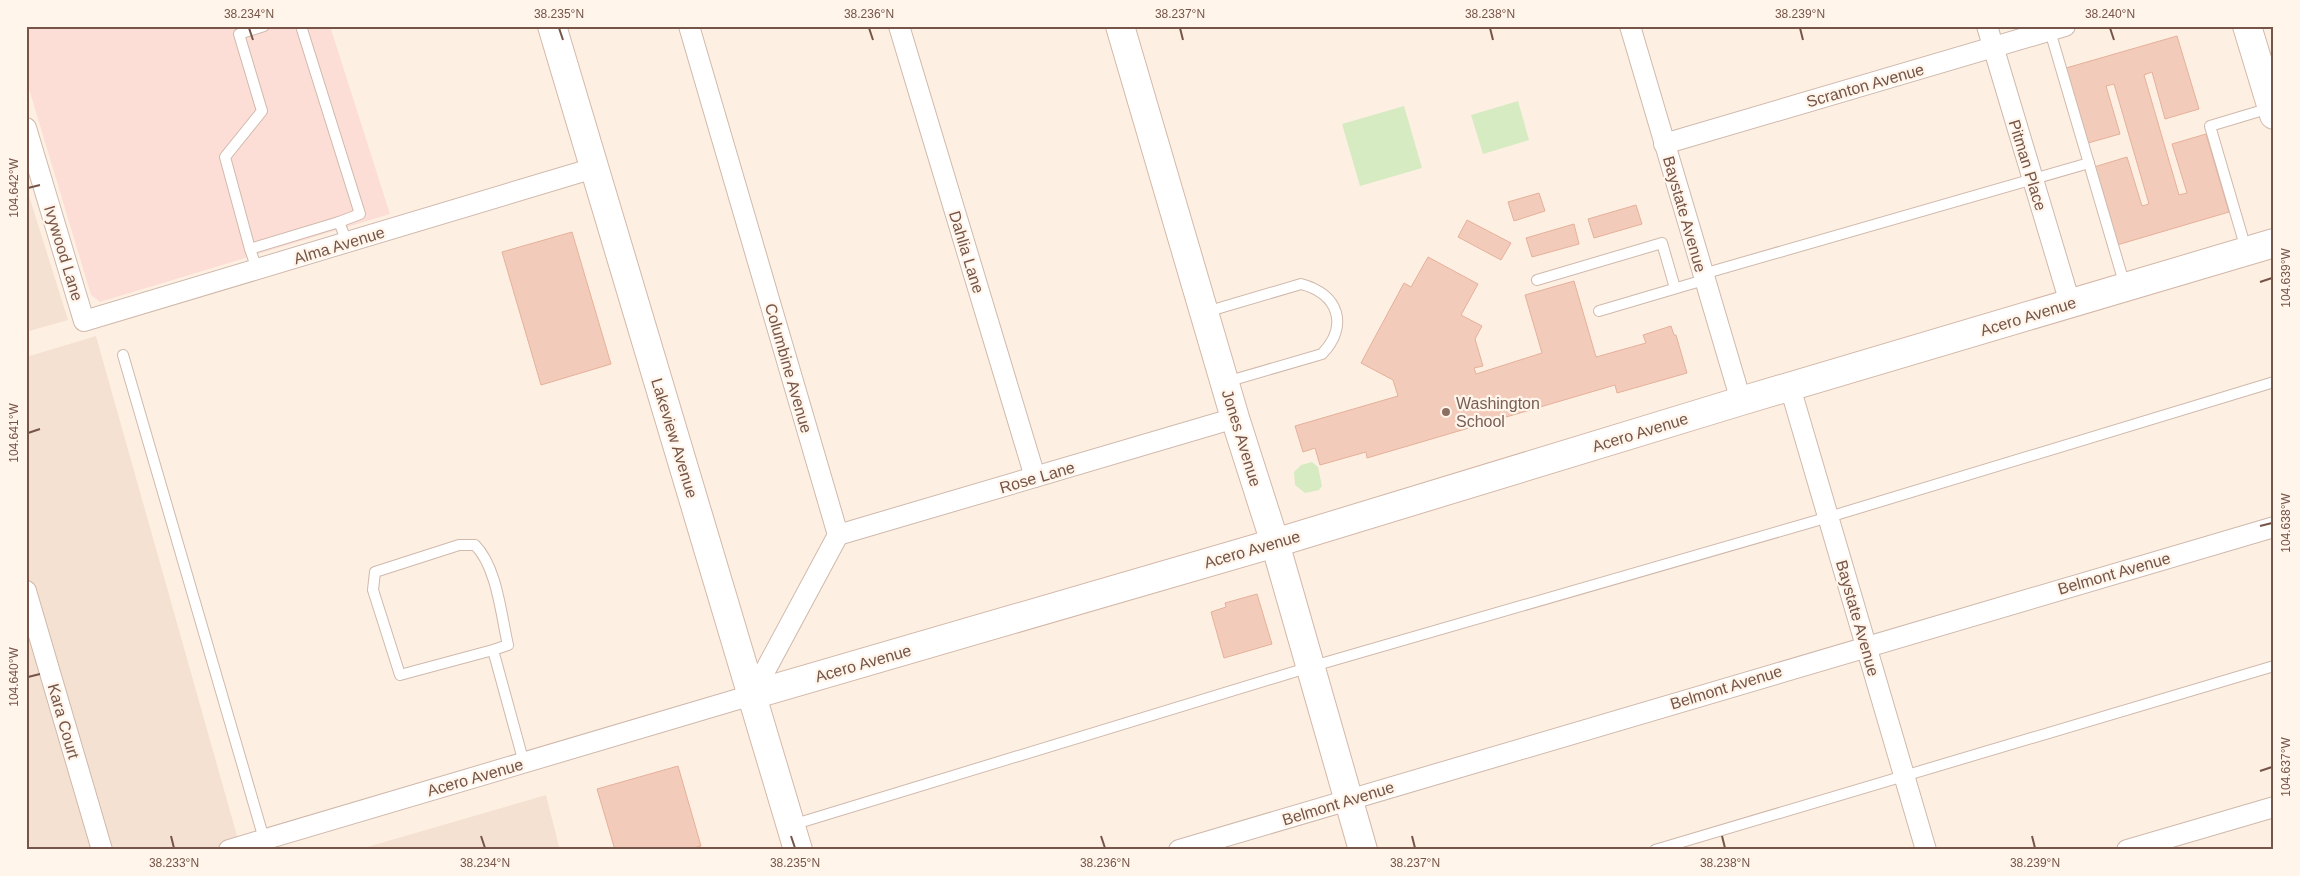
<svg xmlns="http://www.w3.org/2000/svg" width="2300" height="876" font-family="Helvetica,sans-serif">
<rect width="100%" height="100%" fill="#fdf0e3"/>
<g fill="#f5e1d1">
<polygon points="26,186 68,320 26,332"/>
<polygon points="96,336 241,850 26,850 26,357"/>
<polygon points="546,795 560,850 357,850"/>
</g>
<polygon fill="#fdded6" points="26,26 330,26 390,214 100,302 91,295 26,79"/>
<g fill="#d6ebc1">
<polygon points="1518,101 1529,140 1483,154 1471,115"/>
<polygon points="1404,106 1422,168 1360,186 1342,124"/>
<polygon points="1312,462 1318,467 1322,486 1319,490 1305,493 1295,485 1294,472 1301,465"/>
</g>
<g fill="#f3cbba" stroke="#e6b09a">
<polygon points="2177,36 2199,109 2165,119 2152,72 2144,75 2179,195 2187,193 2172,144 2206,134 2229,212 2117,245 2094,167 2127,157 2142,206 2149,204 2114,84 2106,86 2120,134 2088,143 2066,68"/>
<polygon points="1539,193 1545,211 1514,221 1508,202"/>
<polygon points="1636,205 1642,224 1594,238 1588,219"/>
<polygon points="1467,220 1511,243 1501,260 1458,237"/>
<polygon points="1574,224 1579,244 1532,257 1526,238"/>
<polygon points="572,232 611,364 541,385 502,252"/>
<polygon points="1428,257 1478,284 1461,315 1482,326 1475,339 1483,366 1474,368 1476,374 1542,353 1525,295 1574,281 1596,357 1646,343 1643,335 1671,326 1674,335 1676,335 1687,373 1617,393 1615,385 1367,458 1366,452 1320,465 1315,448 1303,452 1295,426 1398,396 1393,380 1361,363 1404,283 1411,287"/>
<polygon points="1257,594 1272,644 1224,658 1211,612 1226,607 1225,603"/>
<polygon points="678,766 701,846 687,850 615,850 597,789"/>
</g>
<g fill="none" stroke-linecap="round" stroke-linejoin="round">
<g stroke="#d0b9ac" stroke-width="12">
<g id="lane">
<polyline points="301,26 360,214 339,222"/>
<polyline points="2050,31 2125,286"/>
<polyline points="250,249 225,157 262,111 239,34 264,26"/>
<polyline points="2246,249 2210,126 2270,108"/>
<polyline points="257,269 250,249 339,222 347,242"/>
<polyline points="1703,274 2089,163"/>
<polyline points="1537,280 1662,243 1675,288"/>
<polyline points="1599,311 1704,280"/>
<path d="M1206,312L1301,284C1339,294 1349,326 1322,354L1226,382"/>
<polyline points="123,355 264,839"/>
<path d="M493,650L508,645C501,615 497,567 475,545H459L375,572L373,590L400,675L493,650L524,763"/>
<polyline points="792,825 1310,667 1829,517 2274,382"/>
<polyline points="1655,850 2274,666"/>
</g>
</g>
<g stroke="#d0b9ac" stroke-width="22">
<g id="street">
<polyline points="899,26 1035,477"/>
<polyline points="1630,26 1741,401"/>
<polyline points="1987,26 2070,303"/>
<polyline points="26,128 84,321 594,168"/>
<polyline points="1664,144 2065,26"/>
<polyline points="1790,387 1926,850"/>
<polyline points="838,535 1235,418"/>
<polyline points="26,591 102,850"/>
<polyline points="229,850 752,695 838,535 689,26"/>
<polyline points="1179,850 2274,527"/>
<polyline points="2127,850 2274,807"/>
</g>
</g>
<g stroke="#d4b8a9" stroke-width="30">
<g id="secondary">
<polyline points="552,26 798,850"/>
<polyline points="1120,26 1235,418 1275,543 1363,850"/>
<polyline points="2247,26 2274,115"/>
<polyline points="752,695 1275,543 1741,401 2274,243"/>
</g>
</g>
<use href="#lane" stroke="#fff" stroke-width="10"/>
<use href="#street" stroke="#fff" stroke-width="20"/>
<use href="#secondary" stroke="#fff" stroke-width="28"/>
</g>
<path fill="none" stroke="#765448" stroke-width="2" d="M249,28L253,40M559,28L563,40M869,28L873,40M1180,28L1183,40M1490,28L1493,40M1800,28L1803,40M2110,28L2114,40M28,188L40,185M2260,282L2272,278M28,433L40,429M2260,526L2272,523M28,677L40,674M2260,771L2272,767M171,836L174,848M481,836L485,848M791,836L795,848M1101,836L1105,848M1412,836L1415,848M1722,836L1725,848M2032,836L2035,848"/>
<circle fill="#8d6e63" stroke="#fff5ea" stroke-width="2" cx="1446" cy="412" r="5"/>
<g text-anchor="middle" stroke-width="4.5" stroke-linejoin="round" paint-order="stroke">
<g font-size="16" fill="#765448" stroke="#fff5ea">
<text transform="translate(1865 85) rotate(-16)" y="6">Scranton Avenue</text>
<text transform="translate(2028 165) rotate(73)" y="6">Pitman Place</text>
<text transform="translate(1685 214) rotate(74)" y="6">Baystate Avenue</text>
<text transform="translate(339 245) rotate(-17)" y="6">Alma Avenue</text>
<text transform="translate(967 252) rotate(73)" y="6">Dahlia Lane</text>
<text transform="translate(64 253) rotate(73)" y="6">Ivywood Lane</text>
<text transform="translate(2028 316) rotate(-17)" y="6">Acero Avenue</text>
<text transform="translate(789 368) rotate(74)" y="6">Columbine Avenue</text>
<text transform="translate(1640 432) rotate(-17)" y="6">Acero Avenue</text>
<text transform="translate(675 438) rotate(73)" y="6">Lakeview Avenue</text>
<text transform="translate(1242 438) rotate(73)" y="6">Jones Avenue</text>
<text transform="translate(1037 477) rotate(-16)" y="6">Rose Lane</text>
<text transform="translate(1252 549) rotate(-16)" y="6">Acero Avenue</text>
<text transform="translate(2114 573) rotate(-16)" y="6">Belmont Avenue</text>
<text transform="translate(1858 618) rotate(74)" y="6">Baystate Avenue</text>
<text transform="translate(863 663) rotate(-16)" y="6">Acero Avenue</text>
<text transform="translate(1726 687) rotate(-17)" y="6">Belmont Avenue</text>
<text transform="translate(64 721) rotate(74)" y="6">Kara Court</text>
<text transform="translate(475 777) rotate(-16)" y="6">Acero Avenue</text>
<text transform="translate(1338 803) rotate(-17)" y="6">Belmont Avenue</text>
</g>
<g font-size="16" fill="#785e54" stroke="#fff5ea" text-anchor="start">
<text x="1456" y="409">Washington<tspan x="1456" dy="18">School</tspan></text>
</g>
</g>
<rect width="2300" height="876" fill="none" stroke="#fff5ea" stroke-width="55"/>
<rect x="28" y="28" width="2244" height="820" fill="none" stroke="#765448" stroke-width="2"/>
<g font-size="12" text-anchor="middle" fill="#765448">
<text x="249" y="18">38.234°N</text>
<text x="559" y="18">38.235°N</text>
<text x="869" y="18">38.236°N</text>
<text x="1180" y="18">38.237°N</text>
<text x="1490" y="18">38.238°N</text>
<text x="1800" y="18">38.239°N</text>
<text x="2110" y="18">38.240°N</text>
<text transform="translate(14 188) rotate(-90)" y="4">104.642°W</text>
<text transform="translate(2286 278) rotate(-90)" y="4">104.639°W</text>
<text transform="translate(14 433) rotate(-90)" y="4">104.641°W</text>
<text transform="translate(2286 523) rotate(-90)" y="4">104.638°W</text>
<text transform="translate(14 677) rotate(-90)" y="4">104.640°W</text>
<text transform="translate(2286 767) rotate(-90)" y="4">104.637°W</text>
<text x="174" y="867">38.233°N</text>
<text x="485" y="867">38.234°N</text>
<text x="795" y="867">38.235°N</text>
<text x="1105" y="867">38.236°N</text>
<text x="1415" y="867">38.237°N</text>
<text x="1725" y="867">38.238°N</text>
<text x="2035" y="867">38.239°N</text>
</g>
</svg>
